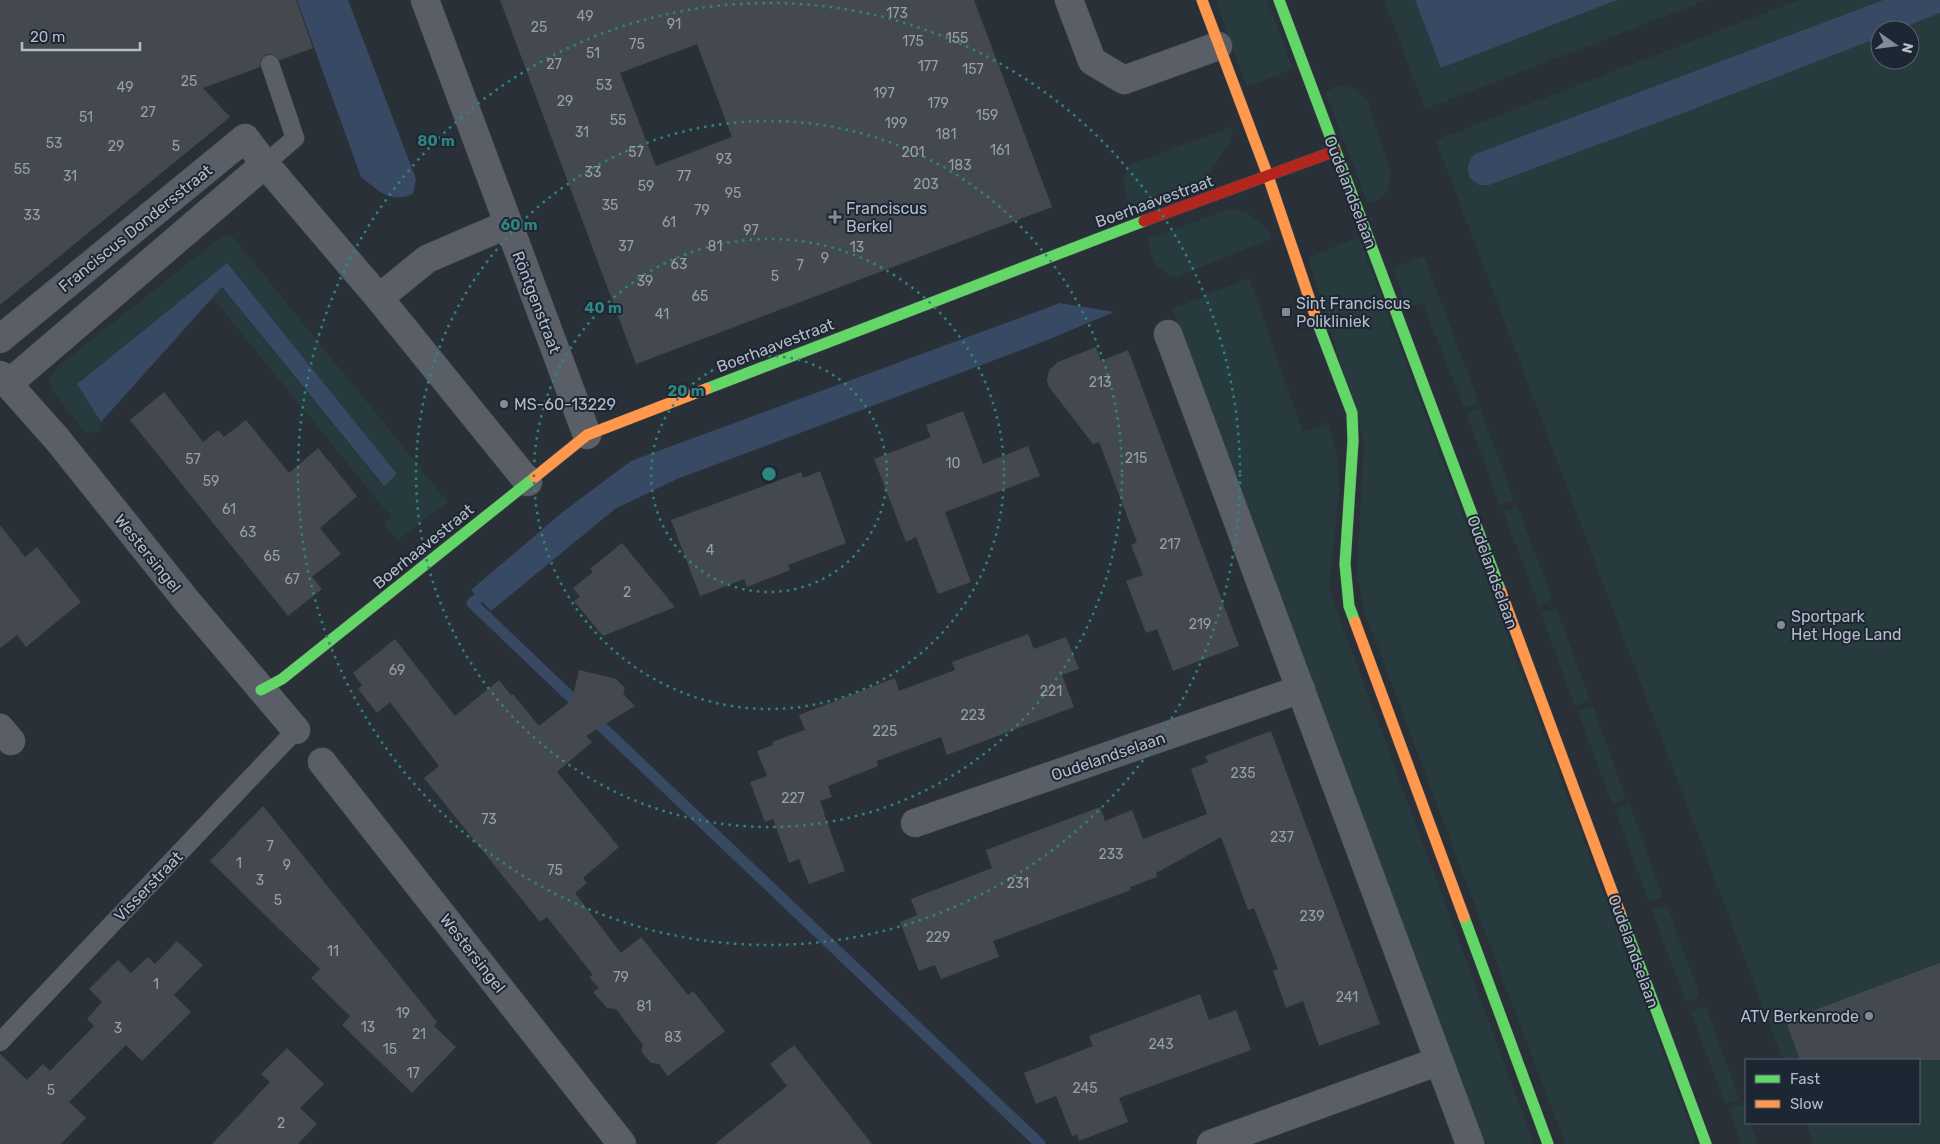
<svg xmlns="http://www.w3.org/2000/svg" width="1940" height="1144" font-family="Rubik,sans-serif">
<rect width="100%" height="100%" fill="#2a3038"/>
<g fill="#273a3e" fill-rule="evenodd">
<polygon points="1215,0 1267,0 1293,69 1247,87"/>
<polygon points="1384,0 1415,0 1441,67 1617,0 1707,0 1425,109"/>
<path d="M1799,0H1883L1475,154L1469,161L1468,174L1940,5V1144H1814L1806,1123H1919V1060H1783L1436,140ZM1880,30H1910V60H1880Z"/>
<polygon points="1342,85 1357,90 1369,104 1391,174 1388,190 1379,199 1368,203 1325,92"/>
<path d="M1234,126L1230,142L1204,181L1131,207C1125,190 1119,179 1132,164Z"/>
<path d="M1230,209C1254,214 1258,219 1273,238L1176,277C1155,272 1153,258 1147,239Z"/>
<polygon points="224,235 232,236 448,502 398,539 384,525 391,517 212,297 221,287 383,486 397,474 227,263 77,383 101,422 99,431 86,434 51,389 49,379 57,367"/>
<polygon points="1359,237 1697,1144 1565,1144 1364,611 1357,571 1364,441 1308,258"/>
<polygon points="1424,256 1479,403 1464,407 1423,304 1419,303 1407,308 1393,269"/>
<polygon points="1249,278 1303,432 1328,423 1338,460 1339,492 1329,589 1534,1144 1483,1144 1172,309"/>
<polygon points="1480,408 1514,500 1500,505 1466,413"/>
<polygon points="1517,506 1552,599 1539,605 1503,511"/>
<polygon points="1556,608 1590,700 1575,706 1541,613"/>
<polygon points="1593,706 1626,799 1612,804 1578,711"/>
<polygon points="1629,804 1663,897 1649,902 1615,810"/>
<polygon points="1667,905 1700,997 1686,1002 1652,910"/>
<polygon points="1706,1006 1739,1099 1725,1104 1691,1011"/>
<polygon points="1744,1104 1746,1111 1746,1123 1750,1123 1758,1144 1742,1144 1729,1109"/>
</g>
<g fill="#384963">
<path d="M297,0H348L416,179L413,194C389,204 380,191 361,177Z"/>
<polygon points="1415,0 1617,0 1441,68"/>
<path d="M1883,0H1940V13L1897,30H1880V37L1686,112L1489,185H1479L1470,178C1466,169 1468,160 1475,154Z"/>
<polygon points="227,263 397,474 384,486 222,287 101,422 77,384"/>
<polygon points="1060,303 1114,312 1045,341 677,479 615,509 491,611 471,590 564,511 631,461"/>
</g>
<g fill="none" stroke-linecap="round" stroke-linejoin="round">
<polyline stroke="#384963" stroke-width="11" points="490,589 472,603 1040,1144"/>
</g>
<g fill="#444950" fill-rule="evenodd">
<polygon points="0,0 296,0 313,48 280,60 273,54 266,54 260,61 260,67 203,88 230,117 0,305"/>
<path d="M500,0H974L1052,207L636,364ZM697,44L732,137L656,166L620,73Z"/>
<polygon points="1096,347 1101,361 1128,350 1239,646 1173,671 1157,629 1146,633 1126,581 1143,575 1131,545 1137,542 1099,442 1093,444 1049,387 1047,381 1049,370 1058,362"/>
<polygon points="164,392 203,442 218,430 224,437 246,420 289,473 318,448 357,496 320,528 341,554 312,577 322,589 288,616 130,420"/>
<polygon points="963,411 983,464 1028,446 1040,476 945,512 971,582 938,594 916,537 906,542 874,459 931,437 926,425"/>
<polygon points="820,471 846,543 788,565 790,570 747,587 744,579 700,596 671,520 801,472 803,478"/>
<polygon points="0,525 25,557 37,547 81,602 26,647 17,635 0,648"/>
<polygon points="622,543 675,607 603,636 574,601 580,597 573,588 593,572 590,569"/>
<polygon points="1028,634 1034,649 1066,637 1079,669 1062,675 1074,707 947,755 941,737 877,761 878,766 828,786 832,797 820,801 825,814 824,814 845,871 809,884 799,859 789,863 773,819 765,822 750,782 767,776 757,751 773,745 772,742 805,730 799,715 895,678 899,691 955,670 952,662"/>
<polygon points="395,639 455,716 499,680 511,695 513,694 539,726 572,700 579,670 616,679 625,688 623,694 635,706 586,736 592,742 557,772 619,847 583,878 587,883 575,893 621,953 641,937 688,995 693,991 725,1031 668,1076 659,1064 651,1063 641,1051 643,1045 616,1009 607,1008 593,992 599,988 589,977 593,975 547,917 540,922 424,778 439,766 390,702 377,713 358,689 362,685 353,673"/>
<polygon points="1271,731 1380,1024 1319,1046 1303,1001 1286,1008 1273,971 1278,969 1254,908 1248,910 1221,837 1156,873 1157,877 1130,887 1131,890 993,941 999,957 941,979 935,965 919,971 900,922 917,915 911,899 992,868 986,850 1100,807 1105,821 1132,810 1143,839 1207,814 1191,769 1208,762 1205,756"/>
<polygon points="263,806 437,1022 434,1026 456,1047 412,1093 342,1025 350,1016 311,978 320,969 210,861"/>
<polygon points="177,941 203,965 174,995 191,1012 142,1061 126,1045 69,1102 86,1118 61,1144 0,1144 0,1054 27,1080 43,1064 50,1071 94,1026 87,1019 102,1002 89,989 118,960 131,973 148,957 155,964"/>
<polygon points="1940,963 1940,1060 1800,1060 1786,1021"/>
<polygon points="1200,994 1209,1020 1236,1010 1251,1050 1119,1098 1128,1122 1079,1141 1077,1134 1072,1136 1056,1096 1036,1104 1024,1073 1093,1046 1089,1036"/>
<polygon points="794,1045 872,1144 715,1144 787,1086 770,1064"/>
<polygon points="287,1048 324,1084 300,1108 317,1124 298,1144 212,1144 270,1082 261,1074"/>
</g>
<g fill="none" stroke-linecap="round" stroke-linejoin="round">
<g stroke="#484c53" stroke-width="19">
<g id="lane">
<polyline points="265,164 295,138 270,64"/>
<polyline points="0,1042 296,730"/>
</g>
</g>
<g stroke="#484c53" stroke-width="29">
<g id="street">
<polyline points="425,0 587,435"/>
<polyline points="1069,0 1092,61 1124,80 1218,46"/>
<polyline points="379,298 427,259 508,224"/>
<polyline points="1168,334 1470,1144"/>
<polyline points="0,339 245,138 265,164"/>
<polyline points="0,375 57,439 186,600 296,730"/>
<polyline points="8,384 265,164 379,298 528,482"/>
<polyline points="0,728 11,741"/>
<polyline points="322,762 622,1144"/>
<polyline points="915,823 1301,689"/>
<polyline points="1211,1144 1439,1061"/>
</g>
</g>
<g stroke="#484c53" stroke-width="12">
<g id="fast">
<polyline points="1279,0 1501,592"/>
<polyline points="1317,321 1352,413 1353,441 1345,564 1349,606 1355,622"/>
<polyline points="706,389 1144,221"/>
<polyline points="261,690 282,679 535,477"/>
<polyline points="1620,913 1706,1144"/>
<polyline points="1464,917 1548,1144"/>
</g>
</g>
<g stroke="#484c53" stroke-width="12">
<g id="slow">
<polyline points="1202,0 1268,176 1317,321"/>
<polyline points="535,477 587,435 706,389"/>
<polyline points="1501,592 1620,913"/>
<polyline points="1355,622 1464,917"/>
</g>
</g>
<g stroke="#484c53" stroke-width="12">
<polyline id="jam" points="1144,221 1335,151"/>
</g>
<use href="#lane" stroke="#5a5e66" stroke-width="18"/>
<use href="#street" stroke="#5a5e66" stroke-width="28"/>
<use href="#fast" stroke="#63d668" stroke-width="11"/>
<use href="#slow" stroke="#ff974d" stroke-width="11"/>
<use href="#jam" stroke="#b3261e" stroke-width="11"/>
</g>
<g fill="none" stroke="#308480" stroke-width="2.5" stroke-dasharray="2.5 5">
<circle cx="769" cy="474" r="118"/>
<circle cx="769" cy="474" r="235"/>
<circle cx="769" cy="474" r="353"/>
<circle cx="769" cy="474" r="471"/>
</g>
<g fill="#848b96" stroke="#1d2633" stroke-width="2">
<path d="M832.5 209.5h5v5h5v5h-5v5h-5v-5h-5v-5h5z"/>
<rect x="1281" y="307" width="10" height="10" rx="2.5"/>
<circle cx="504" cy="404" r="5"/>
<circle cx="1781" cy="625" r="5"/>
<circle cx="1869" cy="1016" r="5"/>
</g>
<g text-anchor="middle" stroke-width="4" stroke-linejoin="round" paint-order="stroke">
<g font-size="14" fill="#989fab">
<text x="897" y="18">173</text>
<text x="585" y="21">49</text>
<text x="674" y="29">91</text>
<text x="539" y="32">25</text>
<text x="957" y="43">155</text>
<text x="913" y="46">175</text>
<text x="637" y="49">75</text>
<text x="593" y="58">51</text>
<text x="554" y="69">27</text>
<text x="928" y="71">177</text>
<text x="973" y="74">157</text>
<text x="189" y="86">25</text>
<text x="604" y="90">53</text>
<text x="125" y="92">49</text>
<text x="884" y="98">197</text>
<text x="565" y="106">29</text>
<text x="938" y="108">179</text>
<text x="148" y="117">27</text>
<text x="987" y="120">159</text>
<text x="86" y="122">51</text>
<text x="618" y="125">55</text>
<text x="896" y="128">199</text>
<text x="582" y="137">31</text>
<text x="946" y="139">181</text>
<text x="54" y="148">53</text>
<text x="116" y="151">29</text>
<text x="176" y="151">5</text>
<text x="1000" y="155">161</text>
<text x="636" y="157">57</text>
<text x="913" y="157">201</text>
<text x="724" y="164">93</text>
<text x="960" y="170">183</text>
<text x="22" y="174">55</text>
<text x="593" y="177">33</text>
<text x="70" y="181">31</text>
<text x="684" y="181">77</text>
<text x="926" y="189">203</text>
<text x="646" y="191">59</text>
<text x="733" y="198">95</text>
<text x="610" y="210">35</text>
<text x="702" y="215">79</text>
<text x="32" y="220">33</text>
<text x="669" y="227">61</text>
<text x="751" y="235">97</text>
<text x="626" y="251">37</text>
<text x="715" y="251">81</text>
<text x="857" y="252">13</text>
<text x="825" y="263">9</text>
<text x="679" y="269">63</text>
<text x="800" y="270">7</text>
<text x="775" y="281">5</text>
<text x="645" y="286">39</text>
<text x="700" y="301">65</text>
<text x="662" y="319">41</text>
<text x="1100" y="387">213</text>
<text x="1136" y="463">215</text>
<text x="193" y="464">57</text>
<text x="953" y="468">10</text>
<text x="211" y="486">59</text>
<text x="229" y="514">61</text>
<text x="248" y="537">63</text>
<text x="1170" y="549">217</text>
<text x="710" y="555">4</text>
<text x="272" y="561">65</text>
<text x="292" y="584">67</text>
<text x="627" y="597">2</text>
<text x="1200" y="629">219</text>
<text x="397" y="675">69</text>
<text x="1051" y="696">221</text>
<text x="973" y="720">223</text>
<text x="885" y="736">225</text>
<text x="1243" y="778">235</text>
<text x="793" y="803">227</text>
<text x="489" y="824">73</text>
<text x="1282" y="842">237</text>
<text x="270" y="851">7</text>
<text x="1111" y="859">233</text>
<text x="239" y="868">1</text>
<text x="287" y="870">9</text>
<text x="555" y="875">75</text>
<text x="260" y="885">3</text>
<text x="1018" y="888">231</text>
<text x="278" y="905">5</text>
<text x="1312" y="921">239</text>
<text x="938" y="942">229</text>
<text x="333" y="956">11</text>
<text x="621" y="982">79</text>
<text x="156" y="989">1</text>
<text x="1347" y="1002">241</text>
<text x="644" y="1011">81</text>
<text x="403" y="1018">19</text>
<text x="368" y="1032">13</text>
<text x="118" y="1033">3</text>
<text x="419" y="1039">21</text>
<text x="673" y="1042">83</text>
<text x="1161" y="1049">243</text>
<text x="390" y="1054">15</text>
<text x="413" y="1078">17</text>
<text x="1085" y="1093">245</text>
<text x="51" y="1095">5</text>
<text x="281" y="1128">2</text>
</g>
<g font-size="16" fill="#b4bcc9" stroke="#1d2633">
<text transform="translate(1351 192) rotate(69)" y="6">Oudelandselaan</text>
<text transform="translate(1154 201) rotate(-20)" y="6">Boerhaavestraat</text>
<text transform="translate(135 228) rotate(-39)" y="6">Franciscus Dondersstraat</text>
<text transform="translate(537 302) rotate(69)" y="6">Röntgenstraat</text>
<text transform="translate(775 345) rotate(-21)" y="6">Boerhaavestraat</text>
<text transform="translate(423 546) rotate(-39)" y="6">Boerhaavestraat</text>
<text transform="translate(148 553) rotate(51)" y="6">Westersingel</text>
<text transform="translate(1493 572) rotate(70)" y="6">Oudelandselaan</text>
<text transform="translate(1108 756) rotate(-19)" y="6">Oudelandselaan</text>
<text transform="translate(148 886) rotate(-46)" y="6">Visserstraat</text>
<text transform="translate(1634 951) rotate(70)" y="6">Oudelandselaan</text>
<text transform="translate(473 953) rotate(52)" y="6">Westersingel</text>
</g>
<g font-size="16" fill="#b4bcc9" stroke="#1d2633" text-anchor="start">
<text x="846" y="214">Franciscus<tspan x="846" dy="18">Berkel</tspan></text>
<text x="1296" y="309">Sint Franciscus<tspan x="1296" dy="18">Polikliniek</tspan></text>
<text x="514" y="410">MS-60-13229</text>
<text x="1791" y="622">Sportpark<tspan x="1791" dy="18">Het Hoge Land</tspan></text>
<text x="1859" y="1022" text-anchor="end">ATV Berkenrode</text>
</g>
</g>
<circle cx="769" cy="474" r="8" fill="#308480" stroke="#1d2633" stroke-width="2.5"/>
<g font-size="15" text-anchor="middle" font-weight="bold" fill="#308480" stroke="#1d2633" stroke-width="4" stroke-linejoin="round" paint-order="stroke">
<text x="436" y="146">80 m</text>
<text x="519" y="230">60 m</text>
<text x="603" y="313">40 m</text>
<text x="686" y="396">20 m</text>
</g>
<rect x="1745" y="1059" width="175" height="65" fill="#1d2633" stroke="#59626f"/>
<rect x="1755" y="1075" width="25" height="8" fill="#63d668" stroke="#59626f"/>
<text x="1790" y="1084" font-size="15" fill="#b4bcc9">Fast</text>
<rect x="1755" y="1100" width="25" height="8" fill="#ff974d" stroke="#59626f"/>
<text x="1790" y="1109" font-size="15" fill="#b4bcc9">Slow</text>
<g transform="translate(1895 45) rotate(104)"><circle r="24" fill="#1d2633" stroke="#59626f"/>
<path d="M0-4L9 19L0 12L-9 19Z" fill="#848b96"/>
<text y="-8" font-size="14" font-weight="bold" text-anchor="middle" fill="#b4bcc9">N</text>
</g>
<path d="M22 42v8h118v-8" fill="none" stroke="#b4bcc9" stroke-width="2.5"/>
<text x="30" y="42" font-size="15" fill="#b4bcc9" stroke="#1d2633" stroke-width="4" paint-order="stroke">20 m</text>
</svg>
